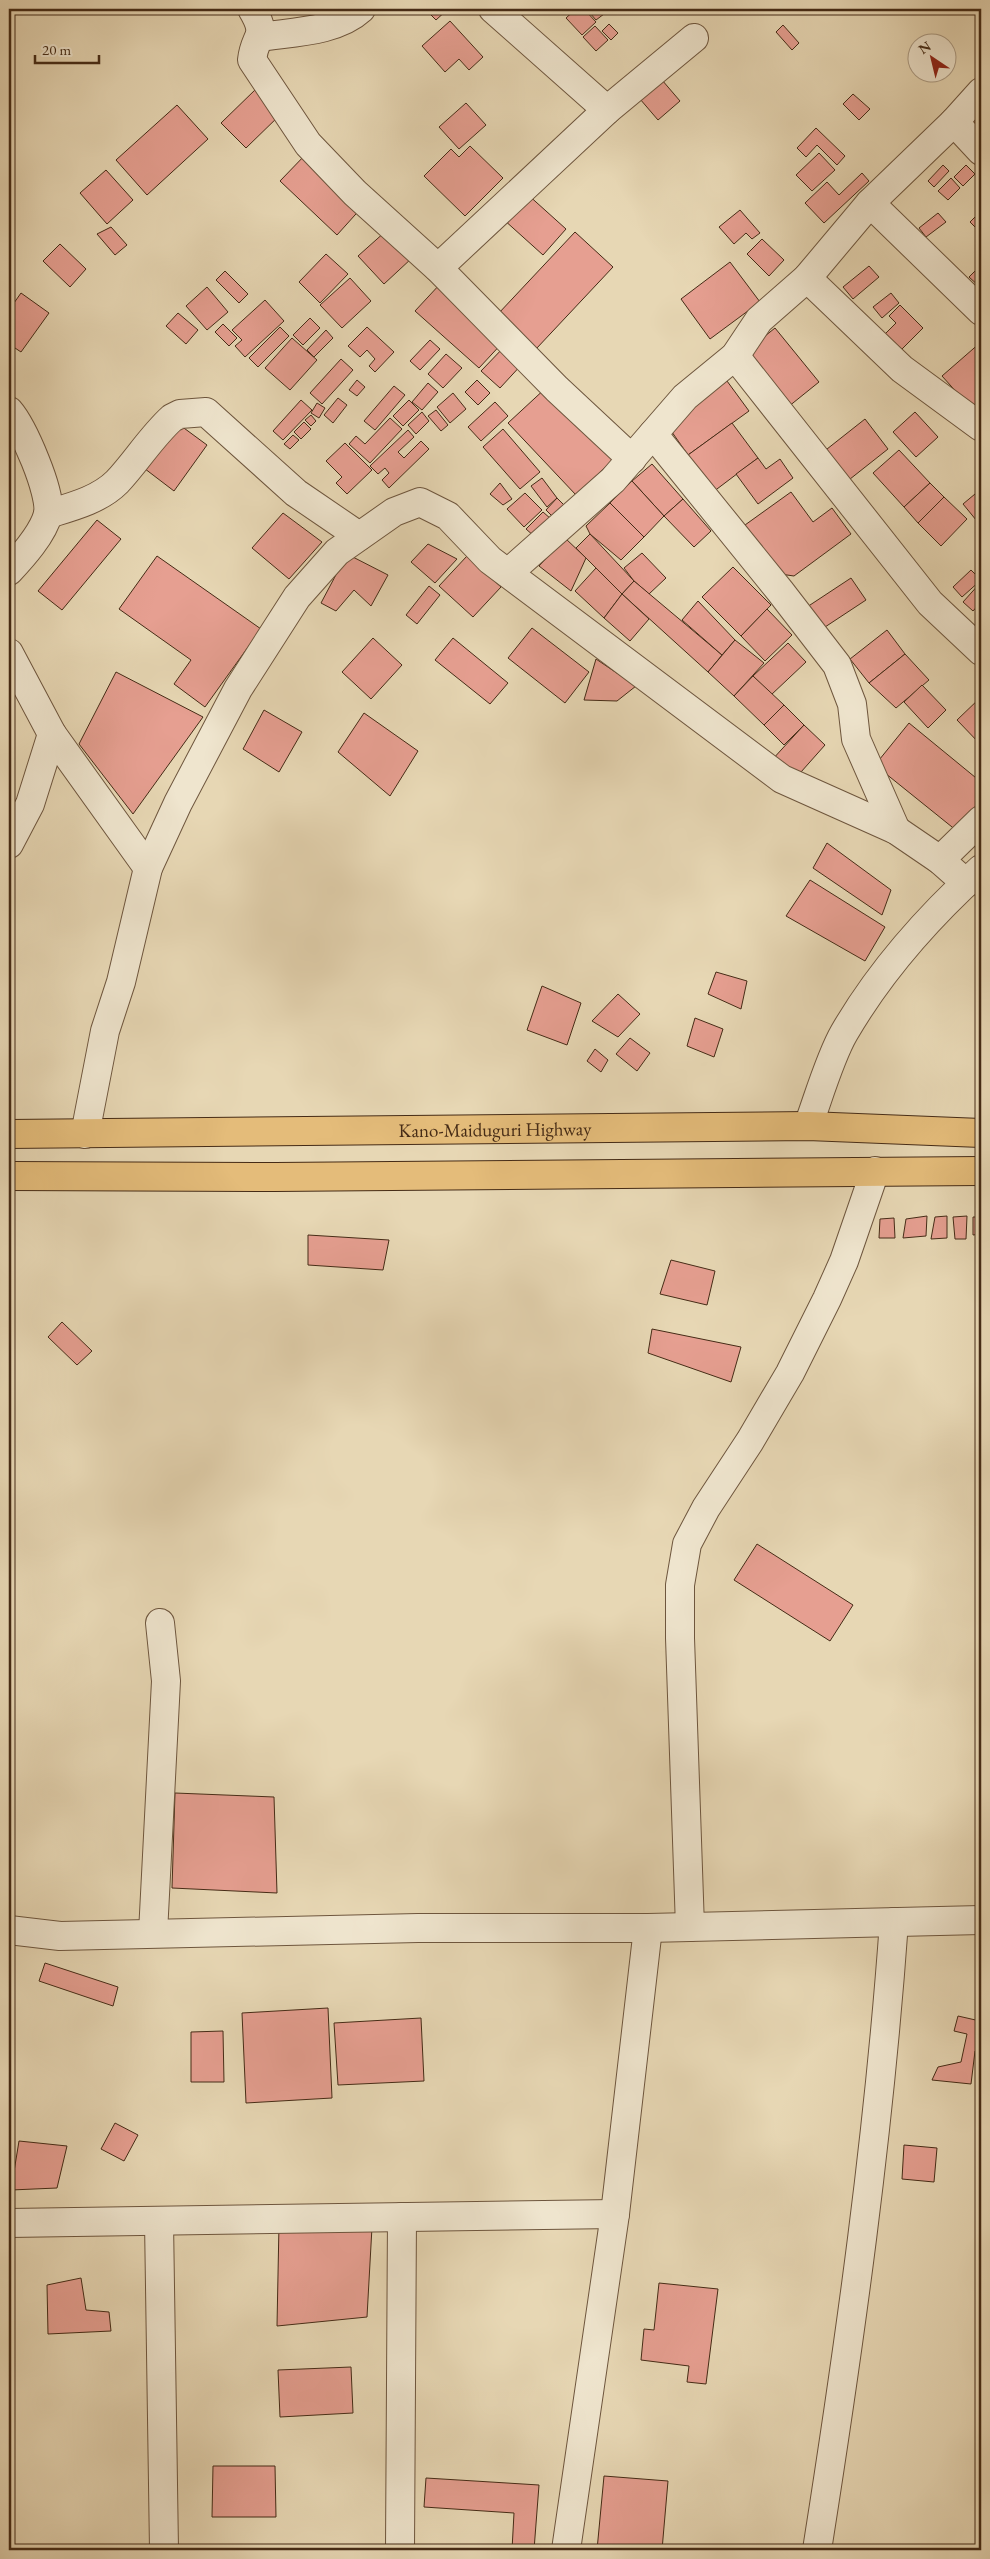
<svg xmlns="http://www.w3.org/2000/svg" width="990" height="2559" font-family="'EB Garamond',serif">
<rect width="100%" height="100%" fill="#e7d7b4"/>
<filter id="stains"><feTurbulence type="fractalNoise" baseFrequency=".004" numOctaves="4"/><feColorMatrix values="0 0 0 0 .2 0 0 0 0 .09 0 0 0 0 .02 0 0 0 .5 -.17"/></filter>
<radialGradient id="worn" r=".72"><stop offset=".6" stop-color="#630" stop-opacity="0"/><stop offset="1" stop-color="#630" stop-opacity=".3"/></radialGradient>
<g fill="#e69f91" stroke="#452b16">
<polygon points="425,9 448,9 436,20"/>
<polygon points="576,9 584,9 596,22 582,35 566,18"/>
<polygon points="593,9 606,9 608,11 596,20 589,12"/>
<polygon points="450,21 483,57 469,70 459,59 445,72 422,46"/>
<polygon points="609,24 618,33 611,40 602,31"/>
<polygon points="783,25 799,43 792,50 776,32"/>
<polygon points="595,26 608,40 596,51 583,37"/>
<polygon points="662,80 680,101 658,120 640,99"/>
<polygon points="257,88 282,113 246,148 221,123"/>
<polygon points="853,94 870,109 859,120 843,104"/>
<polygon points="466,103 486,125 459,149 439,127"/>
<polygon points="177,105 208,139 147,195 116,160"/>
<polygon points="816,128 845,156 837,165 817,145 806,157 797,148"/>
<polygon points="470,146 503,178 465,216 424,176 451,149 459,157"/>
<polygon points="308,152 364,205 337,235 280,181"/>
<polygon points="819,153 835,170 812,191 796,175"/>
<polygon points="943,165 949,171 934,187 928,181"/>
<polygon points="966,165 975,174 963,186 954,177"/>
<polygon points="106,170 133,200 107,224 80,193"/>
<polygon points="862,173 869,181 824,223 805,203 827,182 839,195"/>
<polygon points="951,178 960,188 948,200 938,191"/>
<polygon points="526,193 566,229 543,255 503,219"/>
<polygon points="740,210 760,233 752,239 746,233 734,244 719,227"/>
<polygon points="981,211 981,231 980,232 970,222"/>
<polygon points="938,213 946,222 926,237 919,228"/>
<polygon points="111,227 127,245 115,255 97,234"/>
<polygon points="386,231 412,258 384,284 358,256"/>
<polygon points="575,232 613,267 536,349 498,314"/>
<polygon points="762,239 784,260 769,276 747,254"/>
<polygon points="60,244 86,269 70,287 43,261"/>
<polygon points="326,254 348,274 320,303 299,282"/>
<polygon points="730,262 760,302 710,339 681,299"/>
<polygon points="869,266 879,277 853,299 843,287"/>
<polygon points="976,270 981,275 980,287 969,277"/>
<polygon points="225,271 248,294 239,303 216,280"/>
<polygon points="350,278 371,301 342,328 320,305"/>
<polygon points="441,283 505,340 479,368 415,311"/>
<polygon points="207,287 228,312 207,330 186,306"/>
<polygon points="21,293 49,313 21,352 9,344 9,310"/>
<polygon points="891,293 899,303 882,318 873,307"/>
<polygon points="265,300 284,321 245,357 235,346 242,340 232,330"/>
<polygon points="900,305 923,328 900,351 884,335 896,323 889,316"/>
<polygon points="178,313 198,330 186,344 166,326"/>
<polygon points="310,318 320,328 303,345 293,335"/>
<polygon points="223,324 237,338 229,346 215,332"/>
<polygon points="280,327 289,336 258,367 249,358"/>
<polygon points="367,327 394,352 375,372 369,366 375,359 367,350 360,357 348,346"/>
<polygon points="775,328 819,382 783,411 739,357"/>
<polygon points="326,330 333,338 314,357 307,350"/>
<polygon points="292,338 317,360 290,390 265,368"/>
<polygon points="430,340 440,349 420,370 410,361"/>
<polygon points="981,342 981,413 978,416 942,376"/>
<polygon points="506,345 524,362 500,388 481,371"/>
<polygon points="446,354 462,368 443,388 428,374"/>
<polygon points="341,359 353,370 322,404 310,393"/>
<polygon points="357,380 365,387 357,396 349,390"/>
<polygon points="477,380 490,393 478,405 465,392"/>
<polygon points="727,381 749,411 688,455 667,425"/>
<polygon points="428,383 438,392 422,410 412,402"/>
<polygon points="394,386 405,395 375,430 364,421"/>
<polygon points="548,386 616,457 576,495 508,423"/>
<polygon points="453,393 466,409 450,423 437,407"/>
<polygon points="338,398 347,405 333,423 324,415"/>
<polygon points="301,400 312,410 283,440 273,431"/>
<polygon points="409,400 419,410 403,426 393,416"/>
<polygon points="495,402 508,416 481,441 468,427"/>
<polygon points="317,403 325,408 319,418 311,413"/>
<polygon points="436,410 448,425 441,431 428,416"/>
<polygon points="422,412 429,421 416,434 408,425"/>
<polygon points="915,412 938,437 916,457 893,432"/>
<polygon points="311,415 316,421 311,426 305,420"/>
<polygon points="390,418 402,429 370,463 349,444 356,436 365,444"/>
<polygon points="865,419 888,449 845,483 822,453"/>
<polygon points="173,420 207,445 174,491 136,462"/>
<polygon points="304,422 311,429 301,439 294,432"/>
<polygon points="732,423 758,458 713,492 688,455"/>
<polygon points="503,429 540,472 520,489 483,447"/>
<polygon points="408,430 414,437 398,452 404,458 421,441 429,449 389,488 382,480 389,473 385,468 378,474 370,466"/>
<polygon points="293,435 299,440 290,449 284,444"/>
<polygon points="345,443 372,470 347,494 336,483 342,477 326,461"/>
<polygon points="899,450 930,483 904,507 873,473"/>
<polygon points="758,458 766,469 780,459 793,478 758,504 736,474"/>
<polygon points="652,464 683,499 664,516 632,481"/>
<polygon points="542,478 557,498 547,507 531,486"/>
<polygon points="632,481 664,516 644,537 610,503"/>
<polygon points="500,483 512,499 503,505 490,494"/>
<polygon points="930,483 944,497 918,523 904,507"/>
<polygon points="981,489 981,526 963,504"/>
<polygon points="791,492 813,522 832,508 851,534 794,576 780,574 745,525"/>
<polygon points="525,493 542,510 524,527 507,509"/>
<polygon points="944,497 967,519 941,546 918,523"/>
<polygon points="557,498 565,506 554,518 546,510"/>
<polygon points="683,499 711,531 694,547 664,516"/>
<polygon points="610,503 644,537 621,560 590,534 586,526"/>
<polygon points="543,512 551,519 534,536 526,529"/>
<polygon points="283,513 322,542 289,579 252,548"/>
<polygon points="97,520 121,539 62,610 38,591"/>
<polygon points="590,534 634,581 622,594 576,548"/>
<polygon points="565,538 586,558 571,591 539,566"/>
<polygon points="428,544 457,559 435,583 411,562"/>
<polygon points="642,553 666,578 649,594 634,581 624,568"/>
<polygon points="347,554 388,575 371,606 354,590 336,611 321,603"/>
<polygon points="157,556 261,629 205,707 174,684 191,660 119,609"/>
<polygon points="467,556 501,587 473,617 439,586"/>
<polygon points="733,567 771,605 741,636 702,597"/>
<polygon points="596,568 622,594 604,618 575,591"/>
<polygon points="971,570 981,580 962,597 953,587"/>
<polygon points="851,578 866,600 822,629 807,607"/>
<polygon points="634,581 722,655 708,672 622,594"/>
<polygon points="981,582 981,602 973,611 963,602"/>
<polygon points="429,586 440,595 417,624 406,615"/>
<polygon points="622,594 649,619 630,641 604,618"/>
<polygon points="698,601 735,640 722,655 682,620"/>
<polygon points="767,609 792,635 765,661 741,636"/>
<polygon points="532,628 589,672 565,703 508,658"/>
<polygon points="887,630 905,654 869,683 850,659"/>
<polygon points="373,638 402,665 371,699 342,672"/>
<polygon points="453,638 508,683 490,704 435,660"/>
<polygon points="735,640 764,663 734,696 708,672"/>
<polygon points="788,643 806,662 771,695 753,676"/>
<polygon points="905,654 929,680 896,708 869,683"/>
<polygon points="596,659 636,686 617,701 584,700"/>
<polygon points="116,672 203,717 133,814 79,744"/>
<polygon points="753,676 784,705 764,725 734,696"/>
<polygon points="922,685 946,710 928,728 904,702"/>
<polygon points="981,697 981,745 957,720"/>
<polygon points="784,705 804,725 784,745 764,725"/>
<polygon points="264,710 302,732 279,772 243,749"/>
<polygon points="364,713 418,751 390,796 338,752"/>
<polygon points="909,723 981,782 981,801 957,831 875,765"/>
<polygon points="804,725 825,745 793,781 771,761"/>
<polygon points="827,843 891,890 882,915 813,868"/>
<polygon points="810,880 885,927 865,961 786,916"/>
<polygon points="716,972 747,981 741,1009 708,994"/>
<polygon points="542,986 581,1003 567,1045 527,1030"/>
<polygon points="618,994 640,1014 618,1037 592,1021"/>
<polygon points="695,1018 723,1029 714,1057 687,1046"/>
<polygon points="630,1038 650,1053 637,1071 616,1054"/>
<polygon points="595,1049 608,1060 601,1072 587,1061"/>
<polygon points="927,1216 926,1236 903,1238 906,1219"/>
<polygon points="947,1216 947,1238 931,1239 935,1217"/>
<polygon points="967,1216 966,1239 955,1239 953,1217"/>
<polygon points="973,1217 981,1217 981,1234 973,1235"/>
<polygon points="894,1218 895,1238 879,1238 880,1219"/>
<polygon points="308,1235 389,1240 383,1270 308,1265"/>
<polygon points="671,1260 715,1271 707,1305 660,1294"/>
<polygon points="62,1322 92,1351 77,1365 48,1337"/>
<polygon points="652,1329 741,1347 731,1382 648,1353"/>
<polygon points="757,1544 853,1605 830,1641 734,1580"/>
<polygon points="175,1793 274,1797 277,1893 172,1888"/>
<polygon points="45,1963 118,1987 113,2006 39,1981"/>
<polygon points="328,2008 332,2098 246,2103 242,2013"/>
<polygon points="958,2016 980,2021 977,2036 981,2038 981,2052 975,2051 971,2084 932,2080 938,2067 961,2062 967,2034 954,2031"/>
<polygon points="421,2018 424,2081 338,2085 334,2023"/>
<polygon points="223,2031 224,2082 191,2082 191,2032"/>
<polygon points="115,2123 138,2135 124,2161 101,2149"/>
<polygon points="19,2141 67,2146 57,2188 11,2190"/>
<polygon points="904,2145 937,2148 934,2182 902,2179"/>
<polygon points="279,2224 372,2227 367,2317 277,2326"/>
<polygon points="81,2278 86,2310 109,2312 111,2331 48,2334 47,2285"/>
<polygon points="659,2283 718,2289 706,2384 687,2382 689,2366 641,2360 644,2329 654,2330"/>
<polygon points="351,2367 353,2413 280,2417 278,2370"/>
<polygon points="213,2466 275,2466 276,2517 212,2517"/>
<polygon points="604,2476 668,2481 662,2550 597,2550"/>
<polygon points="426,2478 539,2485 534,2550 512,2550 514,2513 424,2507"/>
</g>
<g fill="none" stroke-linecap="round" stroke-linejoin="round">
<g stroke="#6e563e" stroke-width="30">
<g id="minor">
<path d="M252,9C269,38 255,33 252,60L308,144L355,193L438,268L557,389L632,459"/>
<polyline points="493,9 607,110"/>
<path d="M260,37C292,32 336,32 361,9"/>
<polyline points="954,122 981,151"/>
<polyline points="870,203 981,311"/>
<polyline points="438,268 607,110 694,38"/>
<polyline points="807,278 902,369 981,427"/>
<polyline points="735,356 930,603 981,651"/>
<path d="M9,411C23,427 52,493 48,514C43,534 22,557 9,571"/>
<polyline points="653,434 780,591 837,665 852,704 856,739 896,830"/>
<path d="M48,514C71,507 99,500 117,482C136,462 151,437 172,418L180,414L206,412L296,493L359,536"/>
<polyline points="508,573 613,480 685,397 735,356 759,320 807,278 870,203 954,122 981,92"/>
<polyline points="9,653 52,734 148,868"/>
<polyline points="9,844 30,804 52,734"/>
<polyline points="940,860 981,820"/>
<path d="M808,1126C818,1099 830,1057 844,1033C880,971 928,917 981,869"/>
<polyline points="85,1134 105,1031 121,982 148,868 178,803 238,689 297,597 337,552 394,512 420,502 448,516 490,560 782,779 896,830 940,860 966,883"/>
<polyline points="690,1927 680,1638 680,1585 687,1544 706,1508 750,1441 790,1373 827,1299 844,1261 875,1171"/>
<polyline points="9,1930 60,1936 418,1928 648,1928 981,1920"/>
<polyline points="153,1933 166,1681 160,1623"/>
<polyline points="159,2221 164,2550"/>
<polyline points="9,2223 615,2214"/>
<polyline points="400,2550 402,2217"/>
<polyline points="566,2550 615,2214 648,1928"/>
<path d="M817,2550C850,2341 879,2133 894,1922"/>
</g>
</g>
<g stroke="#452b16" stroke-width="30">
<g id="highway">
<path id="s1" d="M9,1134L808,1126L981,1133"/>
<polyline points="9,1176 275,1177 981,1171"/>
</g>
</g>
<use href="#minor" stroke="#efe5ce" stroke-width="28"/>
<use href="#highway" stroke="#e4bc7a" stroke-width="28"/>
</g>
<g text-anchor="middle" stroke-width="4" stroke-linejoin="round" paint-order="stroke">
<g font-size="19" fill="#452b16" stroke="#efe5ce">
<text dy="7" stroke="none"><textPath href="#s1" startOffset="486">Kano-Maiduguri Highway</textPath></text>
</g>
</g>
<rect width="990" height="2559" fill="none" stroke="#e7d7b4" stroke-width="30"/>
<rect x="10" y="10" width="970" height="2539" fill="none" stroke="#452b16" stroke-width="2.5"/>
<rect x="15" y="15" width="960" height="2529" fill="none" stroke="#452b16"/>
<g transform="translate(932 58) rotate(325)"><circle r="24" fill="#efe5ce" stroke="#ab9b84"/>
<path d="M0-4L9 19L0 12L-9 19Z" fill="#8f2418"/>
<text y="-8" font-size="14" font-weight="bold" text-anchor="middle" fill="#452b16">N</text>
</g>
<path d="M35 55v8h64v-8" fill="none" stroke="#452b16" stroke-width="2.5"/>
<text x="42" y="55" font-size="15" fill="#452b16" stroke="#efe5ce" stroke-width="4" paint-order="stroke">20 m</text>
<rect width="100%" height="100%" filter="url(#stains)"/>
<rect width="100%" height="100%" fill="url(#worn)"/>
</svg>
